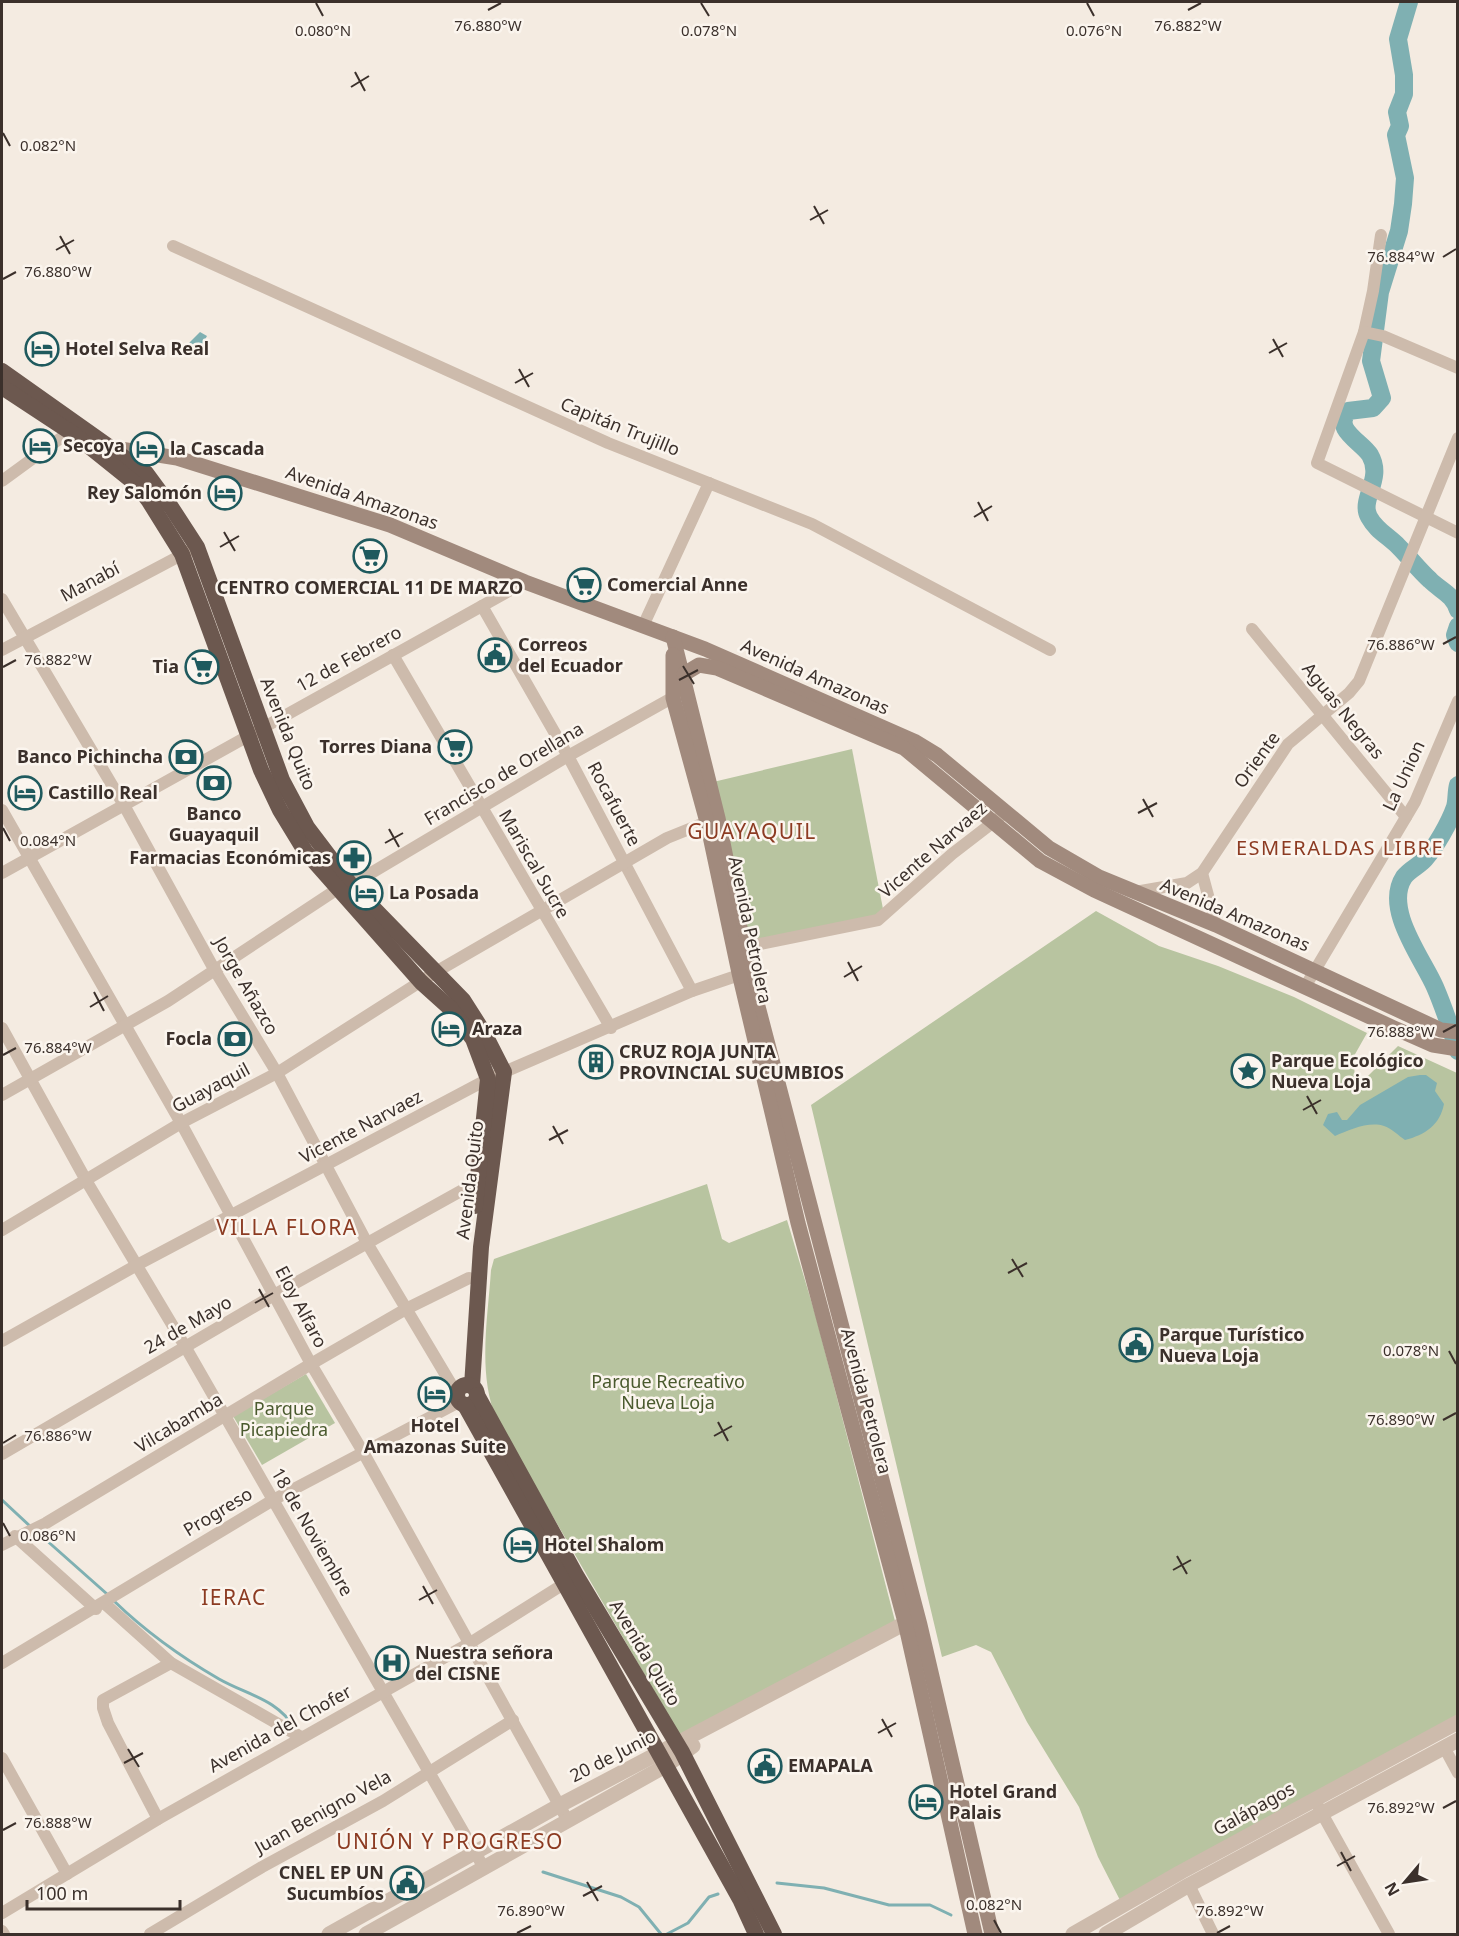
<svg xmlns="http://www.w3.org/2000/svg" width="1459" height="1936" font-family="'Noto Sans',sans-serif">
<rect width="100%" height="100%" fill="#f4ebe1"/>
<g fill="#b8c4a0">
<polygon points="852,749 884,914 750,943 713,782"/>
<polygon points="1096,911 1159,946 1218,966 1294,997 1367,1033 1354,1056 1355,1089 1398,1046 1457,1073 1457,1717 1124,1908 1098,1857 1079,1807 1027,1722 991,1652 976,1645 942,1657 811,1105"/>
<path d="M707,1184L722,1239L729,1243L787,1220L816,1317L895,1621L680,1736L497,1420C477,1374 488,1318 491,1270L494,1259Z"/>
<polygon points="306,1374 335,1423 262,1465 233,1416"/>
</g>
<g fill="#7fb0b2">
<polygon points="200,332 207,336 199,350 192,352 189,343"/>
<path d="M1420,1075H1426L1437,1083L1435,1091L1444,1104C1440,1125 1425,1135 1405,1140C1399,1136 1391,1128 1384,1126C1369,1121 1349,1130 1335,1136L1323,1125L1328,1114L1337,1112L1342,1120H1347L1360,1105L1408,1077Z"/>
</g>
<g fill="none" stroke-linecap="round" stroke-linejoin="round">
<g stroke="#7fb0b2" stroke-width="3">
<polyline points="2,1500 31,1527"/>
<polyline points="36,1531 107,1594"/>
<path d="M114,1601C145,1631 181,1657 219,1679C247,1695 278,1699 295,1729"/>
<polyline points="543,1872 621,1897 639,1907 661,1934"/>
<polyline points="777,1883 824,1888 889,1905 930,1905 951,1915"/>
<polyline points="667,1934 688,1923 709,1897 718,1894"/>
</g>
<g stroke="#7fb0b2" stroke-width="18">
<path d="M1409,2L1398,39L1404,75V94L1397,112L1400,126L1396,135L1405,178L1403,204L1399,231L1380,292L1371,361L1382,398L1373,408L1348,411C1332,429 1362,442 1370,455C1384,479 1359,499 1369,517C1376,530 1388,536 1398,546C1409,557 1419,570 1430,580C1441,591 1453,594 1458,610"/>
<polyline points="1458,626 1455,635 1458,643"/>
<path d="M1458,785C1456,792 1457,800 1455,807C1449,824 1436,846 1425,859C1419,866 1410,869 1404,877C1383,909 1423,959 1435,987C1444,1008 1451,1029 1458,1051"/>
</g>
<g stroke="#cdbbac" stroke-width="12">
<polyline points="1381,235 1373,291 1364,332 1317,463 1458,533"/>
<polyline points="173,246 608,443 812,524 1050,650"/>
<polyline points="1364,332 1383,336 1458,368"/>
<polyline points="2,481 69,432"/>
<polyline points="2,599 125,807 214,969 277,1073 367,1243 457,1394"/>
<polyline points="482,606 568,756 692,991"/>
<polyline points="643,626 709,483"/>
<polyline points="1252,629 1406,817"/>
<polyline points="2,650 189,551"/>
<polyline points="393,655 611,1028"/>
<polyline points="2,810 181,1123 311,1364 363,1452 568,1821"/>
<polyline points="2,873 525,582"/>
<polyline points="1202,873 1216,925"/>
<polyline points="1135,892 1187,883 1202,873 1288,744 1349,693 1359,681 1458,438"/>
<polyline points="745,947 878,920 952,854 1000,817"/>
<polyline points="1305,987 1415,802 1458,701"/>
<polyline points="2,1028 87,1182 186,1348 484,1868"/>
<polyline points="2,1095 168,1001 339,888 351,885 568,756 679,694"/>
<polyline points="2,1230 181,1123 277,1073 434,973 667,838 714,819"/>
<polyline points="2,1341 137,1265 488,1079 692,991 748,972"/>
<polyline points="2,1454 274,1295 477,1182 482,1183"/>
<polyline points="15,1536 96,1609"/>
<polyline points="2,1545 46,1523 311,1364 406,1309 469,1278"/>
<polyline points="104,1603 171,1663 301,1737"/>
<polyline points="2,1663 273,1500 459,1402"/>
<polyline points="1444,1747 1458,1773"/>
<polyline points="2,1758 67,1874"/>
<polyline points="1314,1799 1389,1934"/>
<polyline points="158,1819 108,1723 103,1708 103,1700 171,1663"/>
<polyline points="1189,1885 1213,1934"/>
<polyline points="2,1913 158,1819 470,1643 570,1580"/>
<polyline points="2,1931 4,1934"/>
<polyline points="150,1934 262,1867 383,1801 513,1720"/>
</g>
<g stroke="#cdbbac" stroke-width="15">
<polyline points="329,1934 560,1805 915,1618"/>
<polyline points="366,1934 667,1765 693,1746"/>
<polyline points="1073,1934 1181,1872 1458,1722"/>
<polyline points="1106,1934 1189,1885 1458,1740"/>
</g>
<g stroke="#a18a7d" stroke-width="15">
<polyline points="114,448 177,458 390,525 525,582 705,649 914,741 937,755 1049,848 1099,877 1216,925 1441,1030 1458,1032"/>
<polyline points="673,637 718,818 749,972 920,1625 992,1934"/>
<polyline points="673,655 673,698 707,822 739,973 798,1223 905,1622 975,1934"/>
<polyline points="684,674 699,665 717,668 904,748 1040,861 1094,890 1394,1028 1433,1045 1458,1049"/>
</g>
<g stroke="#6c584f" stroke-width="16">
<polyline points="2,371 146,473 171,507 197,547 282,780 307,827 351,885 463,1000 484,1033 504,1072 481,1247 472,1386"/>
<polyline points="2,387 75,435 136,484 149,501 182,554 261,770 280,810 305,851 421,982 451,1009 473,1039 488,1079 475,1206"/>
<circle cx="467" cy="1395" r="10"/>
<polyline points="477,1395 576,1575 682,1752 774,1934"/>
<polyline points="465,1405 740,1899 756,1934"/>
</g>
</g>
<path fill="none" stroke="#3b302b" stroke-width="2" d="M316,3L323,16M701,3L709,16M1087,3L1094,16M488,10L501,3M1188,10L1201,3M355,72L365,91M351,87L369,76M3,133L10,146M814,206L824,224M810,220L828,210M60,236L70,254M56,250L74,240M1443,257L1456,249M3,279L16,272M1273,339L1283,357M1269,353L1287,343M519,369L529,387M515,383L533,373M978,502L988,521M974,517L992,506M224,532L235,551M220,547L239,536M1443,644L1456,637M683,666L694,684M3,667L16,660M679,680L698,670M1143,799L1153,817M1138,813L1157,803M3,828L10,841M389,829L399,847M385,843L403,833M848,962L858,981M844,977L862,966M94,992L104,1011M90,1007L108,996M1443,1032L1456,1025M3,1055L16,1048M1307,1096L1317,1114M1303,1110L1321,1100M553,1126L563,1144M549,1140L568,1130M1012,1259L1023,1277M1008,1273L1027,1263M259,1289L269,1307M255,1303L273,1293M1449,1351L1456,1364M1443,1420L1456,1413M718,1422L728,1441M714,1436L732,1426M3,1443L16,1435M3,1523L10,1536M1177,1556L1187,1574M1173,1570L1191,1560M423,1586L433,1604M419,1600L437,1590M882,1719L892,1737M878,1733L896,1723M128,1749L139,1767M124,1763L143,1753M1443,1808L1456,1801M3,1830L16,1823M1341,1852L1351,1871M1337,1866L1355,1856M587,1882L598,1901M583,1896L602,1886M994,1920L1001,1933M517,1933L531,1926M1217,1933L1230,1926"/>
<defs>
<g id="hotel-ring" transform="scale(1.725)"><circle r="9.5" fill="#fbf5ee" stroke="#1f5a5e" stroke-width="1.5"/><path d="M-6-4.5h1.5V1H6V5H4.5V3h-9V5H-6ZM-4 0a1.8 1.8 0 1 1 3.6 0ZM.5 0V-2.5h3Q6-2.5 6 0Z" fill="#1f5a5e"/></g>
<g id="supermarket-ring" transform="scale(1.725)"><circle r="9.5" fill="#fbf5ee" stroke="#1f5a5e" stroke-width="1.5"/><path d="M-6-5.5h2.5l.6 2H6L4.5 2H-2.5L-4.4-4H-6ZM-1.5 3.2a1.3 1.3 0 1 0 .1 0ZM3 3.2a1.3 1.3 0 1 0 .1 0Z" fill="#1f5a5e"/></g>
<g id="civic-ring" transform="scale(1.725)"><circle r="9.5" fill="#fbf5ee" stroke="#1f5a5e" stroke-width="1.5"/><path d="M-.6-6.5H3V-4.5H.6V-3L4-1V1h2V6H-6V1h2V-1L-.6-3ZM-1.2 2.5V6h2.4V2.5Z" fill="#1f5a5e"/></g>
<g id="bank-ring" transform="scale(1.725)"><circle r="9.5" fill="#fbf5ee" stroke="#1f5a5e" stroke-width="1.5"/><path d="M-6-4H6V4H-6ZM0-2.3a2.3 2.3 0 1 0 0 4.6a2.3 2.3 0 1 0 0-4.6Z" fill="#1f5a5e"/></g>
<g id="pharmacy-ring" transform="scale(1.725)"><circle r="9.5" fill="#fbf5ee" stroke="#1f5a5e" stroke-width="1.5"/><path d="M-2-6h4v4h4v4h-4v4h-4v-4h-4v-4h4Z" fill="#1f5a5e"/></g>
<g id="building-ring" transform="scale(1.725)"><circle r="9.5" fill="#fbf5ee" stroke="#1f5a5e" stroke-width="1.5"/><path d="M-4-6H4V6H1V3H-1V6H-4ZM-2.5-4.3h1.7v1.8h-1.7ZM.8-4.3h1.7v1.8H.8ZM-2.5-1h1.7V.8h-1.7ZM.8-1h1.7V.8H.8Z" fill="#1f5a5e"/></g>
<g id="sight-ring" transform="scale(1.725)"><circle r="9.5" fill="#fbf5ee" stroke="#1f5a5e" stroke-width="1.5"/><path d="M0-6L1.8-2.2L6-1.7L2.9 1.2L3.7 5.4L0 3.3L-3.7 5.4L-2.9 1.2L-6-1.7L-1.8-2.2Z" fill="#1f5a5e"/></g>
<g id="hospital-ring" transform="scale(1.725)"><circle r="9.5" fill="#fbf5ee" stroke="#1f5a5e" stroke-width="1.5"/><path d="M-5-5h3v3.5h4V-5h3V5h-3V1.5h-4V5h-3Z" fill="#1f5a5e"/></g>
</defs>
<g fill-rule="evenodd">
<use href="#hotel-ring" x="42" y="349"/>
<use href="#hotel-ring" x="40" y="446"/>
<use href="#hotel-ring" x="147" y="449"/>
<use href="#hotel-ring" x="225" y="493"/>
<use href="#supermarket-ring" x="370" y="556"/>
<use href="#supermarket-ring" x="584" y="585"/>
<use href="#civic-ring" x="495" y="655"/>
<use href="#supermarket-ring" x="202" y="667"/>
<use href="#supermarket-ring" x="455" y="747"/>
<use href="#bank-ring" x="186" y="757"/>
<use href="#bank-ring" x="214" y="783"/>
<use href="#hotel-ring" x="25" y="793"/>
<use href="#pharmacy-ring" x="354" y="858"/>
<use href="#hotel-ring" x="366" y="893"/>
<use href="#hotel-ring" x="449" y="1029"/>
<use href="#bank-ring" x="235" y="1039"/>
<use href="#building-ring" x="596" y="1062"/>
<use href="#sight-ring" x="1248" y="1071"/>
<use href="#civic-ring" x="1136" y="1345"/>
<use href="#hotel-ring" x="435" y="1394"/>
<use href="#hotel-ring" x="521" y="1545"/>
<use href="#hospital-ring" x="392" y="1663"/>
<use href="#civic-ring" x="765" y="1766"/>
<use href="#hotel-ring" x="926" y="1802"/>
<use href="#civic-ring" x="407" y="1883"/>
</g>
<g text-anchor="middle" stroke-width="5" stroke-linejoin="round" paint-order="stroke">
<g font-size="18" font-weight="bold" fill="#3b302b" stroke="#fbf5ee" text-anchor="start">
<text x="65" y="355">Hotel Selva Real</text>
<text x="63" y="452">Secoya</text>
<text x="170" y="455">la Cascada</text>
<text x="202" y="499" text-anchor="end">Rey Salomón</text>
<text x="607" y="591">Comercial Anne</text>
<text x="370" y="594" text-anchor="middle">CENTRO COMERCIAL 11 DE MARZO</text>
<text x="518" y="651">Correos<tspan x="518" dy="21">del Ecuador</tspan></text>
<text x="179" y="673" text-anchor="end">Tia</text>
<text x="432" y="753" text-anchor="end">Torres Diana</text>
<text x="163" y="763" text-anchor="end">Banco Pichincha</text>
<text x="48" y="799">Castillo Real</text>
<text x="214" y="820" text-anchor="middle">Banco<tspan x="214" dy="21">Guayaquil</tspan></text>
<text x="331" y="864" text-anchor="end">Farmacias Económicas</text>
<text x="389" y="899">La Posada</text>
<text x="472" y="1035">Araza</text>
<text x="212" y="1045" text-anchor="end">Focla</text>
<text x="619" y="1058">CRUZ ROJA JUNTA<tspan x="619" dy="21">PROVINCIAL SUCUMBIOS</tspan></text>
<text x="1271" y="1067">Parque Ecológico<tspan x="1271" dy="21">Nueva Loja</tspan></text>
<text x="1159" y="1341">Parque Turístico<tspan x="1159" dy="21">Nueva Loja</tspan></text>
<text x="435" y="1432" text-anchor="middle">Hotel<tspan x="435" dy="21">Amazonas Suite</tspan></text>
<text x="544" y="1551">Hotel Shalom</text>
<text x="415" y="1659">Nuestra señora<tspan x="415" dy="21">del CISNE</tspan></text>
<text x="788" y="1772">EMAPALA</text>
<text x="949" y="1798">Hotel Grand<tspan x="949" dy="21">Palais</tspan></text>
<text x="384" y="1879" text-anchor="end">CNEL EP UN<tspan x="384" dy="21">Sucumbíos</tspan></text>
</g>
<g font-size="18" fill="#3b302b" stroke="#fbf5ee">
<text transform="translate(620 427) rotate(22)" y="6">Capitán Trujillo</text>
<text transform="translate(362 498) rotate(19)" y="6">Avenida Amazonas</text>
<text transform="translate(90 582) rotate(-28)" y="6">Manabí</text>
<text transform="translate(349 659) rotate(-29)" y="6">12 de Febrero</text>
<text transform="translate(815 677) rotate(24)" y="6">Avenida Amazonas</text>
<text transform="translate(1343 711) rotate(51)" y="6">Aguas Negras</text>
<text transform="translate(288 734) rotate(68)" y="6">Avenida Quito</text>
<text transform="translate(1257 760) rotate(-54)" y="6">Oriente</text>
<text transform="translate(504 774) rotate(-31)" y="6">Francisco de Orellana</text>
<text transform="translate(1404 776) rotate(-65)" y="6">La Union</text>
<text transform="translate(614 804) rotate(62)" y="6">Rocafuerte</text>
<text transform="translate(933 850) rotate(-41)" y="6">Vicente Narvaez</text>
<text transform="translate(534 864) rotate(60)" y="6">Mariscal Sucre</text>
<text transform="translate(1235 915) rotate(23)" y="6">Avenida Amazonas</text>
<text transform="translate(750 930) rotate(78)" y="6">Avenida Petrolera</text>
<text transform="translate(246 986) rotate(60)" y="6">Jorge Añazco</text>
<text transform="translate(211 1088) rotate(-28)" y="6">Guayaquil</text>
<text transform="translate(361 1127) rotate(-28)" y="6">Vicente Narvaez</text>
<text transform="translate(470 1180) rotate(-83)" y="6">Avenida Quito</text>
<text transform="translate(301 1307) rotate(62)" y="6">Eloy Alfaro</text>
<text transform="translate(188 1325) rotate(-30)" y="6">24 de Mayo</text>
<text transform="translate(866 1401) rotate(75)" y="6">Avenida Petrolera</text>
<text transform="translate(179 1423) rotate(-31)" y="6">Vilcabamba</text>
<text transform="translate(218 1512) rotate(-31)" y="6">Progreso</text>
<text transform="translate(312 1532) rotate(60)" y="6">18 de Noviembre</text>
<text transform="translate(645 1653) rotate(59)" y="6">Avenida Quito</text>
<text transform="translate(280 1729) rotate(-29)" y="6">Avenida del Chofer</text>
<text transform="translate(613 1756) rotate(-27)" y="6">20 de Junio</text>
<text transform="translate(1254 1809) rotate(-29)" y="6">Galápagos</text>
<text transform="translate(323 1812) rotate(-29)" y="6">Juan Benigno Vela</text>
</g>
<g font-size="18" fill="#4a5a2e" stroke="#fbf5ee">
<text x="668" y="1388">Parque Recreativo<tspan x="668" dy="21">Nueva Loja</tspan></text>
<text x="284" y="1415">Parque<tspan x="284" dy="21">Picapiedra</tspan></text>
</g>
<g font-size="20" letter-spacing="1.5" fill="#8c3b22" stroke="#fbf5ee">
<text x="1340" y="855">ESMERALDAS LIBRE</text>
</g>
<g font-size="21" letter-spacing="1.5" fill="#8c3b22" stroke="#fbf5ee">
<text x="752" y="839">GUAYAQUIL</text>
<text x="287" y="1235">VILLA FLORA</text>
<text x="234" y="1605">IERAC</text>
<text x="450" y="1849">UNIÓN Y PROGRESO</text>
</g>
</g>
<g font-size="15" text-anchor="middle" fill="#3b302b" stroke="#fbf5ee" stroke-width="5" stroke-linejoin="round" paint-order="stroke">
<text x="488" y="31">76.880°W</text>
<text x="1188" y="31">76.882°W</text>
<text x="323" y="36">0.080°N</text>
<text x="709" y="36">0.078°N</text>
<text x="1094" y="36">0.076°N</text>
<text x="48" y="151">0.082°N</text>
<text x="1401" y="262">76.884°W</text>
<text x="58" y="277">76.880°W</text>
<text x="1401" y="650">76.886°W</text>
<text x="58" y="665">76.882°W</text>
<text x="48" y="846">0.084°N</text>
<text x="1401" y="1037">76.888°W</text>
<text x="58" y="1053">76.884°W</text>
<text x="1411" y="1356">0.078°N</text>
<text x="1401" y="1425">76.890°W</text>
<text x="58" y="1441">76.886°W</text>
<text x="48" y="1541">0.086°N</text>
<text x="1401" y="1813">76.892°W</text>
<text x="58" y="1828">76.888°W</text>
<text x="994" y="1910">0.082°N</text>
<text x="531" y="1916">76.890°W</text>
<text x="1230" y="1916">76.892°W</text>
</g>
<rect width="1459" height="1936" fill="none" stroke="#3b302b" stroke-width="6"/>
<g transform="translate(1405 1882) rotate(241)" stroke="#fbf5ee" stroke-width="4.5" paint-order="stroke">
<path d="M0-4.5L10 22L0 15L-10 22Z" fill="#3b302b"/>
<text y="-9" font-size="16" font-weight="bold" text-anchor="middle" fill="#3b302b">N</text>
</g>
<path d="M27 1900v9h153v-9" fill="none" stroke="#3b302b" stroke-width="3"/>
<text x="36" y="1900" font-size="18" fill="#3b302b" stroke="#fbf5ee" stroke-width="4.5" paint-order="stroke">100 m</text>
</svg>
